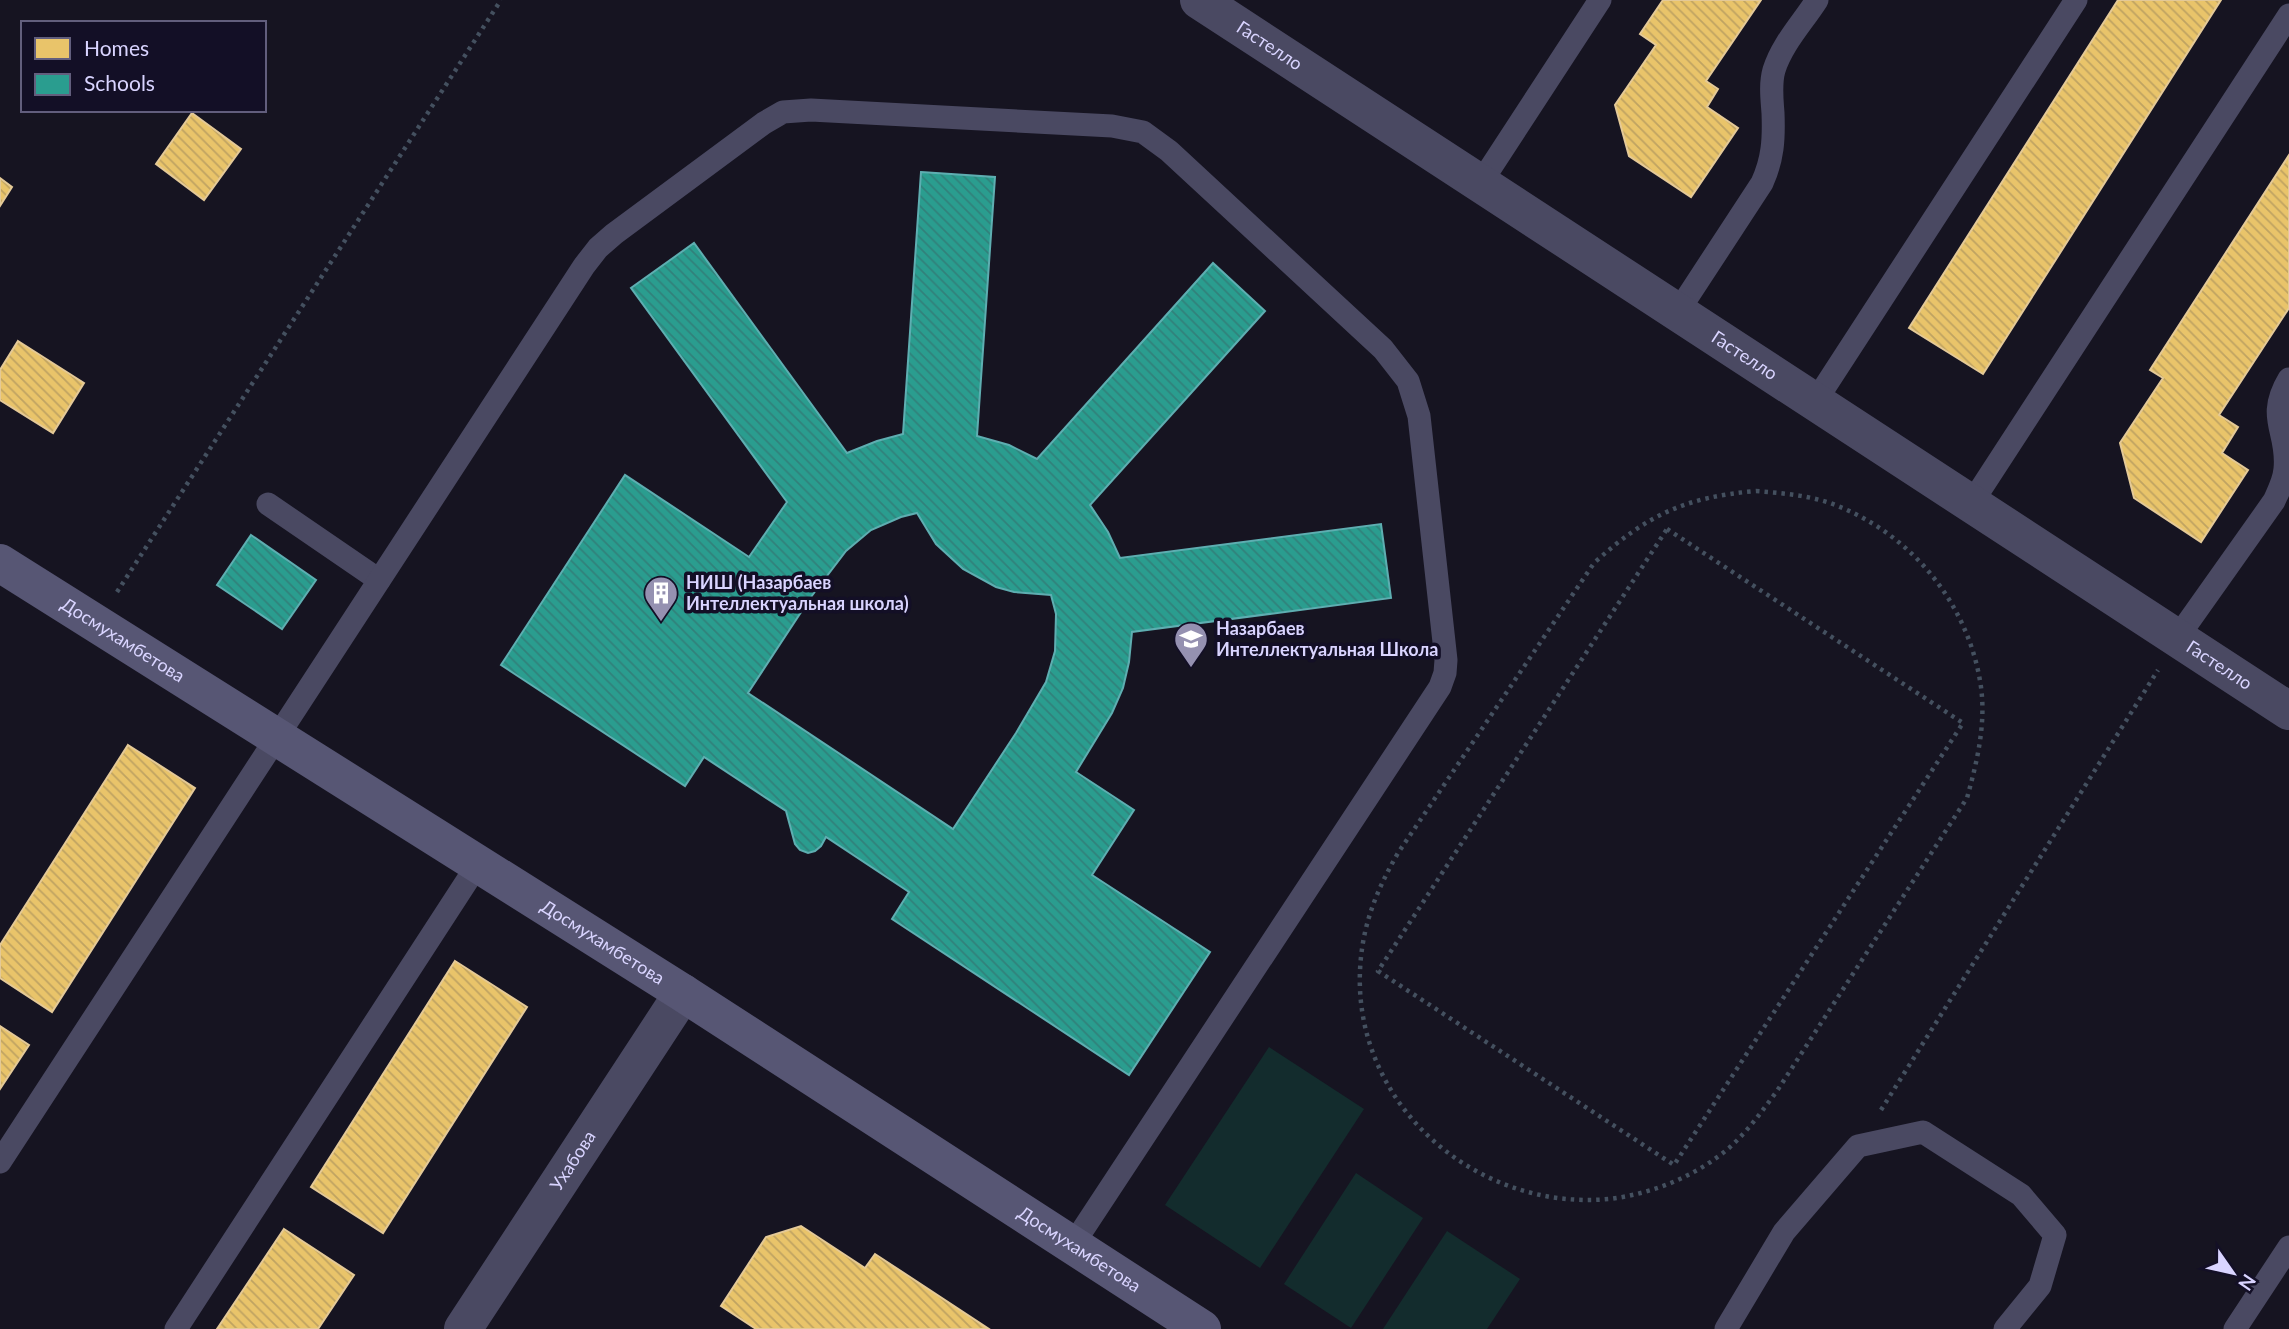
<svg xmlns="http://www.w3.org/2000/svg" width="2289" height="1329" font-family="Lato,sans-serif">
<defs>
<pattern id="homes-back-hatch" width="6" height="6" patternUnits="userSpaceOnUse" patternTransform="scale(1.75)"><rect width="6" height="6" fill="#e9c46a"/><path d="M-1 5l2 2M0 0l6 6M5-1l2 2" fill="none" stroke="#bfa362"/></pattern>
<pattern id="schools-back-hatch" width="6" height="6" patternUnits="userSpaceOnUse" patternTransform="scale(1.75)"><rect width="6" height="6" fill="#2a9d8f"/><path d="M-1 5l2 2M0 0l6 6M5-1l2 2" fill="none" stroke="#31817b"/></pattern>
</defs>
<rect width="100%" height="100%" fill="#161421"/>
<g fill="#132c2d">
<polygon points="1269,1047 1364,1109 1260,1268 1165,1205"/>
<polygon points="1356,1173 1423,1218 1351,1328 1284,1284"/>
<polygon points="1447,1231 1520,1279 1487,1329 1383,1329"/>
</g>
<g fill="url(#homes-back-hatch)" stroke="#e4c997" stroke-width="2">
<polygon points="1663,0 1761,0 1706,81 1718,89 1707,107 1738,128 1691,197 1629,156 1615,105 1656,45 1640,34"/>
<polygon points="2118,0 2221,0 1983,374 1909,328"/>
<polygon points="192,113 241,149 204,200 156,164"/>
<polygon points="2289,155 2289,308 2219,415 2238,427 2222,453 2248,470 2201,542 2134,498 2120,443 2163,378 2150,370"/>
<polygon points="0,178 12,187 0,206"/>
<polygon points="18,341 84,383 53,433 0,400 0,370"/>
<polygon points="128,745 195,788 52,1012 0,978 0,945"/>
<polygon points="455,961 527,1007 383,1233 311,1187"/>
<polygon points="0,1026 29,1045 0,1089"/>
<polygon points="801,1226 865,1268 875,1254 989,1329 756,1329 721,1306 766,1237"/>
<polygon points="284,1229 354,1275 318,1329 217,1329"/>
</g>
<g fill="url(#schools-back-hatch)" stroke="#5eaeb1" stroke-width="2" fill-rule="evenodd">
<path d="M921,172L995,177L977,436L1009,445L1037,459L1213,263L1265,311L1090,505L1108,532L1120,558L1381,524L1391,598L1132,632L1129,662L1123,688L1112,713L1076,772L1134,810L1092,875L1210,952L1129,1075L892,919L909,892L826,837L821,846L815,851L808,853L800,850L795,844L786,811L704,757L685,786L501,665L625,475L749,557L787,502L631,288L694,243L847,453L877,441L903,434ZM917,513L936,544L963,569L996,587L1014,592L1051,595L1056,614L1055,651L1046,682L1016,733L953,829L748,693L811,597L846,551L871,530L901,517Z"/>
<polygon points="251,535 316,580 282,629 217,585"/>
</g>
<g fill="none" stroke-linecap="round" stroke-linejoin="round">
<g stroke="#44505f" stroke-width="4.5" stroke-dasharray="3.5 5" stroke-linecap="butt">
<path d="M1756,491C1781,493 1806,495 1830,503C1910,532 1969,603 1981,687C1986,725 1977,762 1967,798L1777,1091C1762,1111 1748,1131 1729,1148C1696,1176 1652,1194 1609,1199C1472,1212 1346,1098 1361,957C1365,918 1379,886 1398,853L1594,563C1647,515 1685,497 1756,491Z"/>
<polygon points="1667,529 1963,723 1674,1165 1378,971"/>
<polyline points="117,592 501,0"/>
<polyline points="1881,1110 2158,670"/>
</g>
<g stroke="#4a4962" stroke-width="23">
<polyline points="1480,184 1600,0"/>
<path d="M1677,313L1762,183C1773,159 1774,139 1773,113C1772,99 1770,84 1774,70C1782,44 1803,22 1817,0"/>
<polyline points="1815,402 2076,0"/>
<polyline points="268,504 379,580"/>
<polyline points="1971,504 2289,15"/>
<path d="M2177,638L2274,501C2279,490 2284,481 2285,469C2289,431 2265,419 2289,379"/>
<polyline points="0,1162 584,266 598,248 614,234 764,123 783,112 811,110 1112,126 1143,132 1169,151 1383,349 1408,381 1419,416 1446,660 1445,673 1440,687 1072,1246"/>
<polyline points="176,1329 478,864"/>
<polyline points="1726,1329 1784,1232 1858,1146 1923,1132 2021,1195 2055,1235 2040,1286 2005,1329"/>
<polyline points="2235,1329 2289,1247"/>
</g>
<g stroke="#4a4962" stroke-width="38">
<path id="s1" d="M1199,0L2289,711"/>
<path id="s2" d="M463,1329L683,993"/>
</g>
<path stroke="#575674" stroke-width="38" id="s3" d="M0,563L683,993L1202,1329"/>
</g>
<defs>
<g id="building-pin" transform="scale(1.75)"><path d="M0 17L-7.5 6A9.5 9.5 0 1 1 7.5 6Z" fill="#9591b1" stroke="#130f26"/><path d="M-4-6H4V6H1V3H-1V6H-4ZM-2.5-4.3h1.7v1.8h-1.7ZM.8-4.3h1.7v1.8H.8ZM-2.5-1h1.7V.8h-1.7ZM.8-1h1.7V.8H.8Z" fill="#fff"/></g>
<g id="school-pin" transform="scale(1.75)"><path d="M0 17L-7.5 6A9.5 9.5 0 1 1 7.5 6Z" fill="#9591b1" stroke="#130f26"/><path d="M0-5L7-2L0 1L-7-2ZM-4 1L0 2.5L4 1V4Q0 6-4 4Z" fill="#fff"/></g>
</defs>
<g fill-rule="evenodd">
<use href="#building-pin" x="661" y="593"/>
<use href="#school-pin" x="1191" y="639"/>
</g>
<g text-anchor="middle" stroke-width="7" stroke-linejoin="round" paint-order="stroke">
<g font-size="18" fill="#d9d4ff" stroke="#130f26">
<text dy="6" stroke="none"><textPath href="#s1" startOffset="84">Гастелло</textPath></text>
<text dy="6" stroke="none"><textPath href="#s1" startOffset="651">Гастелло</textPath></text>
<text dy="6" stroke="none"><textPath href="#s3" startOffset="145">Досмухамбетова</textPath></text>
<text dy="6" stroke="none"><textPath href="#s1" startOffset="1218">Гастелло</textPath></text>
<text dy="6" stroke="none"><textPath href="#s3" startOffset="712">Досмухамбетова</textPath></text>
<text dy="6" stroke="none"><textPath href="#s2" startOffset="201">Ухабова</textPath></text>
<text dy="6" stroke="none"><textPath href="#s3" startOffset="1279">Досмухамбетова</textPath></text>
</g>
<g font-size="18" font-weight="bold" fill="#d9d4ff" stroke="#130f26" text-anchor="start">
<text x="686" y="589">НИШ (Назарбаев<tspan x="686" dy="21">Интеллектуальная школа)</tspan></text>
<text x="1216" y="635">Назарбаев<tspan x="1216" dy="21">Интеллектуальная Школа</tspan></text>
</g>
</g>
<rect x="21" y="21" width="245" height="91" fill="#130f26" stroke="#625e7d" stroke-width="2"/>
<rect x="35" y="38" width="35" height="21" fill="#e9c46a" stroke="#625e7d" stroke-width="2"/>
<text x="84" y="56" font-size="21" fill="#d9d4ff">Homes</text>
<rect x="35" y="74" width="35" height="21" fill="#2a9d8f" stroke="#625e7d" stroke-width="2"/>
<text x="84" y="91" font-size="21" fill="#d9d4ff">Schools</text>
<g transform="translate(2233 1273) rotate(124)" stroke="#130f26" stroke-width="5" paint-order="stroke">
<path d="M0-5L12 26L0 18L-12 26Z" fill="#d9d4ff"/>
<text y="-10" font-size="19" font-weight="bold" text-anchor="middle" fill="#d9d4ff">N</text>
</g>
</svg>
